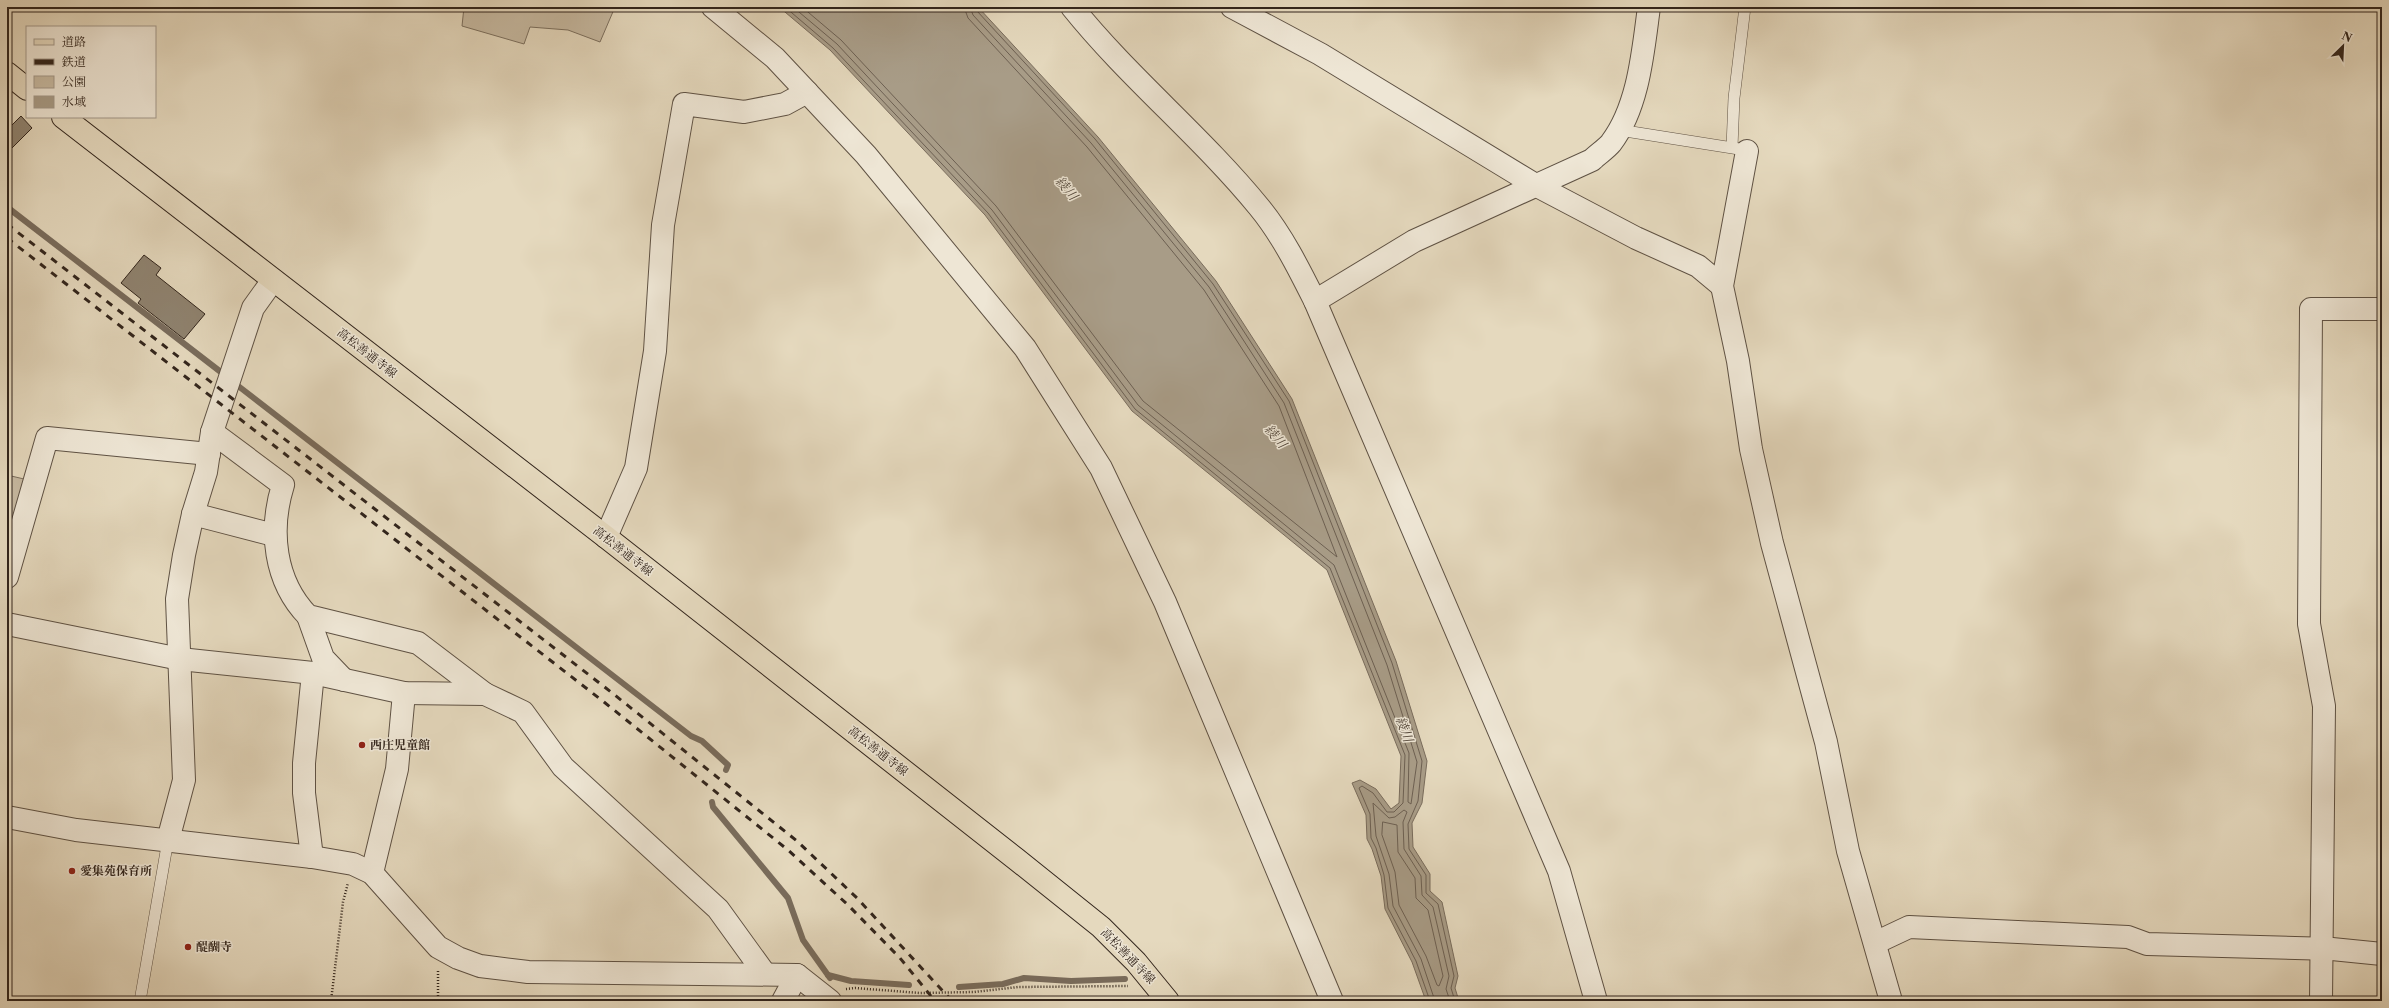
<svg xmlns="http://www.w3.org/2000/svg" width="2389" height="1008" font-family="'Libre Caslon Text','Noto Serif JP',serif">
<rect width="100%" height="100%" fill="#e5d9be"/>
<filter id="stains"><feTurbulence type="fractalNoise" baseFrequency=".005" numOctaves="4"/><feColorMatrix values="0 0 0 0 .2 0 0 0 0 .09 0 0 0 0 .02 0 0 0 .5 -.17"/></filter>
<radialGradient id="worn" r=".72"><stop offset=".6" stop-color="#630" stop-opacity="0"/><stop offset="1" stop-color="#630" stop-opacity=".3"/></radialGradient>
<g fill="#c7baa2" stroke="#7c705f">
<polygon points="464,7 615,7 600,42 568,30 530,27 524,44 462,26"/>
<polygon points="7,475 24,479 7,540"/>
</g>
<polygon fill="#a89c87" stroke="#796c5c" points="779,7 978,7 1098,137 1216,281 1292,399 1396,661 1427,761 1422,803 1412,823 1413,847 1430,874 1430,891 1442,902 1458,976 1455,988 1459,1001 1426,1001 1412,962 1385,909 1381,876 1372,849 1367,839 1366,815 1352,783 1360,780 1376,789 1391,809 1399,803 1401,756 1327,570 1132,411 985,215 830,50"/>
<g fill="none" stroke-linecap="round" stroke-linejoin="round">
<g stroke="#6d6052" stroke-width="1">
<polyline points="785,7 833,48 988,213 1135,409 1330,568 1405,755 1403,803 1394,812 1387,812 1373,793 1362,786 1359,788 1370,814 1371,838 1376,848 1384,875 1388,908 1416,961 1430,1001"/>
<polyline points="793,7 837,44 992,210 1138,405 1334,565 1409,753 1408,802 1411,804 1417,762 1387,665 1284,403 1209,287 1091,143 973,15 970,7"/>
<polyline points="802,7 841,40 996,206 1143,401 1337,557 1279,406 1204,290 1087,147 968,18 964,7"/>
<polyline points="975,7 977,11 1095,139 1213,284 1289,401 1392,663 1422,761 1418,801 1408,824 1409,849 1426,875 1426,893 1438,904 1454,976 1451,988 1455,1001"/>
<polygon points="1383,822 1397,825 1398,852 1415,878 1416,898 1428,910 1443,976 1439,986 1437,985 1426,956 1399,905 1395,872 1382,835"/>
<polyline points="1435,1001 1421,959 1393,906 1389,874 1376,836 1373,803 1389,818 1395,817 1404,810 1407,812 1403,822 1404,849 1421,876 1422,895 1433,907 1449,976 1446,989 1450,1001"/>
</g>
<g stroke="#796c5c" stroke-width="6">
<polyline points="7,207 226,376"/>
<polyline points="233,382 691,736 702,741 728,765 726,770"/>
<polyline points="712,802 713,807 788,898 803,940 830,978"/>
<polyline points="828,975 851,981 909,985"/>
<polyline points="959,987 1003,984 1024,978 1071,981 1125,979"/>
</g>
</g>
<g fill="#8f8370" stroke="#32251c">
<polygon points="21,116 32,128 7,153 7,130"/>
<polygon points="144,255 161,268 156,275 205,314 184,339 138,303 141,299 121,283"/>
</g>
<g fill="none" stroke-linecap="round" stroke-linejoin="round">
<g stroke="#5f5244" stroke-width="12">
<g id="service">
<polyline points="1619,130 1739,149"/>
<polyline points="1732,147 1734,98 1745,7"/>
<polyline points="140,1001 168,840"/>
</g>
</g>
<g stroke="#5f5244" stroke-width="24">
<g id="minor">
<polyline points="713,7 775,58 866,155 1025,348 1101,468 1165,602 1332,1001"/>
<path d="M1072,7C1129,78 1201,136 1259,207C1282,235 1299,269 1315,301L1559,871L1596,1001"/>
<polyline points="1232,7 1320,54 1537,186 1636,238 1698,266 1722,286"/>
<polyline points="1747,151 1722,286 1738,361 1751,449 1772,543 1826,742 1848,851 1891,1001"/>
<path d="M1315,301L1414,241L1592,160C1598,154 1606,149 1611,143C1639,106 1643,51 1649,7"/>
<path d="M212,432L283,485C269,530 274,581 308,616L418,643L485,694"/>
<polyline points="193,514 274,535"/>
<polyline points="606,537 636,468 655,351 663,225 684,104 744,112 785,104 807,92"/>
<polyline points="7,577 47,438 209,454"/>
<polyline points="308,616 323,658 344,680"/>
<polyline points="7,624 180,659 313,673 404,693 485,694 523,712 563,767 718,909 765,974"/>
<polyline points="7,817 76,830 312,857 353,864 372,873 438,947 458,958 480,966 528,972 797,975 830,1001"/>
<polyline points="168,840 184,780 177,599 184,555 193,514 206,472 212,432 253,308 273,280"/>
<polyline points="312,857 304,793 304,763 313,673"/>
<polyline points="372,873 397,769 404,693"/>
<polyline points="1875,943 1909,927 2128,937 2147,944 2332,949 2382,954"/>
<polyline points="783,1001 797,975"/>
<polyline points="2321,1001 2324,706 2309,624 2311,309 2382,309"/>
</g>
</g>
<g stroke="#32251c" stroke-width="24">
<g id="primary">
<polyline points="7,73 27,89"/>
<polyline points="63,117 606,537 1016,859 1101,927 1136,962 1168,1001"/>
</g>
</g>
<g stroke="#32251c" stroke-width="2.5" stroke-dasharray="1 2" stroke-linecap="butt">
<polyline points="438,971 438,1001"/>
<polyline points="846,989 855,988 920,993 974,992 1018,987 1128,986"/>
<polyline points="331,1001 343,902 348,883"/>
</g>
<use href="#service" stroke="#eee6d5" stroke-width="11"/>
<use href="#minor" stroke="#eee6d5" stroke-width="22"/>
<use href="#primary" stroke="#e5d9be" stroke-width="22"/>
<g stroke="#32251c" stroke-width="3" stroke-dasharray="7 7" stroke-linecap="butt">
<polyline points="7,224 611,692 797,841 857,898 952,1001"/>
<polyline points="7,238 604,702 788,850 848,905 900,958 935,1001"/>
</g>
</g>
<g fill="#8f2418" stroke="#eee6d5" stroke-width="1.5">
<circle cx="362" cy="745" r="4"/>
<circle cx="72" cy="871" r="4"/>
<circle cx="188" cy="947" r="4"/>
</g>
<g text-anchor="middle" stroke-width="3" stroke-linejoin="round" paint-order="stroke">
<g font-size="12" fill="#32251c" stroke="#eee6d5">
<text transform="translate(367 353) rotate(38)" y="4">高松善通寺線</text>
<text transform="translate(623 551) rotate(38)" y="4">高松善通寺線</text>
<text transform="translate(878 751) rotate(38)" y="4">高松善通寺線</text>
<text transform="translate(1128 956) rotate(46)" y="4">高松善通寺線</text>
</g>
<g font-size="12" font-weight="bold" fill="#32251c" stroke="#eee6d5" text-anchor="start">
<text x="370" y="749">西庄児童館</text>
<text x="80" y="875">愛集苑保育所</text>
<text x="196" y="951">醍醐寺</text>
</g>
<g font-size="13" font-style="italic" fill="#55493c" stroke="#eee6d5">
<text transform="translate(1067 188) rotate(50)" y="5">綾川</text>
<text transform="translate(1276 436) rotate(50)" y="5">綾川</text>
<text transform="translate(1405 729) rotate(70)" y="5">綾川</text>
</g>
</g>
<rect width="2389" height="1008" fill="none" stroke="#e5d9be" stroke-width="24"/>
<rect x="8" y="8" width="2373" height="992" fill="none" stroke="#32251c" stroke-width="2"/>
<rect x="12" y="12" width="2365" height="984" fill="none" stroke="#32251c"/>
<rect x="26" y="26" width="130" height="92" fill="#eee6d5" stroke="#a3998b"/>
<rect x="34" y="39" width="20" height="6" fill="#e5d9be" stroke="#a3998b"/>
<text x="62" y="46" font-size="12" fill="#32251c">道路</text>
<rect x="34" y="59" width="20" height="6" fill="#32251c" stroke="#a3998b"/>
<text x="62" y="66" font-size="12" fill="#32251c">鉄道</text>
<rect x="34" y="76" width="20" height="12" fill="#c7baa2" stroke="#a3998b"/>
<text x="62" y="86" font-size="12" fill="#32251c">公園</text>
<rect x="34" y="96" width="20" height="12" fill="#a89c87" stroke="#a3998b"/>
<text x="62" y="106" font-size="12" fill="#32251c">水域</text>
<g transform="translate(2343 46) rotate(24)" stroke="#eee6d5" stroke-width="3" paint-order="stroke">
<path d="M0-3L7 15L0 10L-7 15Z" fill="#32251c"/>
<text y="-6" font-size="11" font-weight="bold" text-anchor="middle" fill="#32251c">N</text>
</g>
<rect width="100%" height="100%" filter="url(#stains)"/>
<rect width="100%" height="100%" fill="url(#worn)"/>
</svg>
